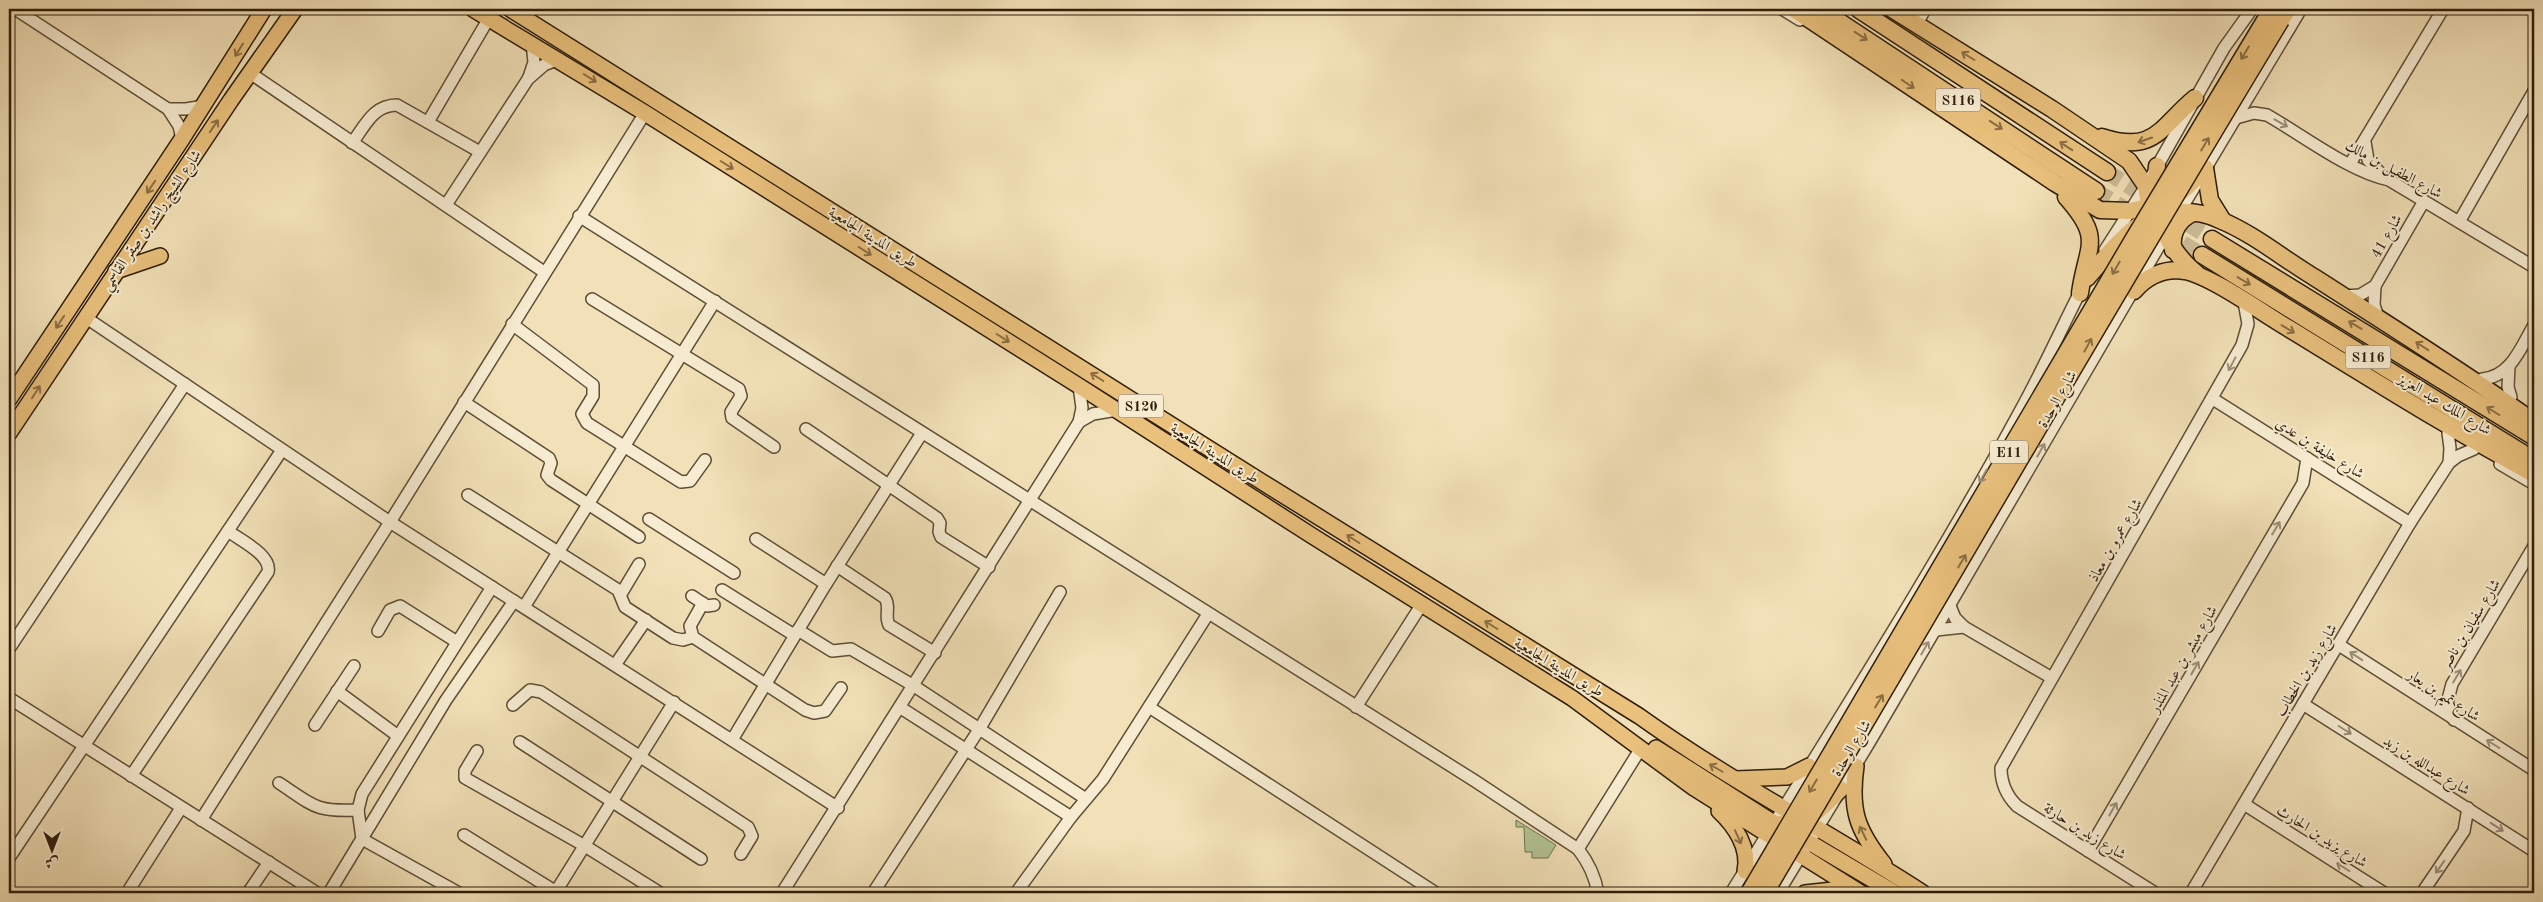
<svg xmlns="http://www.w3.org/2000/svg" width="2543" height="902" font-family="'Old Standard TT',Amiri,serif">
<rect width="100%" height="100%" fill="#f2e1b8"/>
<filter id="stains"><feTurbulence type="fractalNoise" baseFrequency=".004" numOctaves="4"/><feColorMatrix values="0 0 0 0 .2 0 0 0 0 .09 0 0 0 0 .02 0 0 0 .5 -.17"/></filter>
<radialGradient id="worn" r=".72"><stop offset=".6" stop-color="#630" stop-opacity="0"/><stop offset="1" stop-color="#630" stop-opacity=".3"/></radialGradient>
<polygon fill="#b3c494" stroke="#70704f" points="1516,820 1556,845 1548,858 1532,858 1532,852 1525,852 1524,827 1516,827"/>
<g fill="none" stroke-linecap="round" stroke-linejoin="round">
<g stroke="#cbba95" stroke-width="16" stroke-dasharray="16 8" stroke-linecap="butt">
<polyline points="2107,172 2212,239"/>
<polyline points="2096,191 2132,213"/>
<polyline points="2162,231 2202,255"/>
</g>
<g stroke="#5e4e36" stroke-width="14">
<g id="minor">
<polyline points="15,9 168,109 179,126 182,139"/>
<polyline points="1782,9 1800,20"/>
<polyline points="1917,24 1925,9"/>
<polyline points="250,73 544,272"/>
<polyline points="529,77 534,62 532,43"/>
<polyline points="168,109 186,109 204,106"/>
<path d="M2236,118L2254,113L2267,115C2302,135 2350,172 2389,180L2534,267"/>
<polyline points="428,122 489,18"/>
<polyline points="2365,142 2368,160 2383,176"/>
<path d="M352,143C365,126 373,105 397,105L480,152"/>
<polyline points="2350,164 2443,9"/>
<polyline points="446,205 528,79 544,65 559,59"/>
<path d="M579,216L1475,781L1578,849C1589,863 1595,876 1598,893"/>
<polyline points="2177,216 2301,9"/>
<polyline points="2459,222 2534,91"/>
<polyline points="2105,250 2146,186 2224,48 2252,9"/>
<polyline points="2375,286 2374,305 2378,317"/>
<polyline points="2343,296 2360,295 2375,286 2424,201"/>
<polyline points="592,299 739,389 741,396 731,412 732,418 774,447"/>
<polyline points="85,317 390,522 838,808"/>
<polyline points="512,324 593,385 593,396 582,414 587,423 681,482 690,481 705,460"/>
<polyline points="2509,367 2508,387 2511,397"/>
<path d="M2482,379C2511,377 2521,347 2534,325"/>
<polyline points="2213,399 2410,523"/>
<polyline points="464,402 549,458 551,463 547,475 551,480 639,537"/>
<polyline points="1079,422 1093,414 1117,410"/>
<polyline points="806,429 937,518 940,523 939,532 941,537 989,567"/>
<polyline points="2448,433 2450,448 2449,463"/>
<polyline points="2500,464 2534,484"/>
<polyline points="468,495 618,590 625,607 673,638 683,640 693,637"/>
<polyline points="649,519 734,573"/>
<polyline points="756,539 826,584"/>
<path d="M837,566L885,598C891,607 884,615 889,625L935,653"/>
<polyline points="722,590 794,635"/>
<polyline points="621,594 639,564"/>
<polyline points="692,596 707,606 714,605"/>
<polyline points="703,603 690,626 693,637 805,710 814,713 825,711 841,688"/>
<polyline points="1950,606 1955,618 1964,627 2052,678"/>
<polyline points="524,607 715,301"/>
<polyline points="798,630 832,651 851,649 914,686 1086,799"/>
<polyline points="1936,630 1964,627"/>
<polyline points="378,631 390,610 400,606 457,642"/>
<polyline points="2339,645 2534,770"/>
<polyline points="9,649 185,384"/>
<polyline points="615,665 646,620"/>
<polyline points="337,691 398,736"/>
<polyline points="9,698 317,893"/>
<polyline points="2303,704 2534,851"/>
<polyline points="513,705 530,690 541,692 748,827 752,836 741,854"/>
<polyline points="1149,707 1436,893"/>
<polyline points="1356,707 1422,604"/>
<polyline points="901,708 1071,817"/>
<polyline points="2454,720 2447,703 2452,684 2534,546"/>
<polyline points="315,725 354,666"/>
<polyline points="732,740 826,584 922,433"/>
<polyline points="520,742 701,859"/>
<polyline points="477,751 465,771 465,778 585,846 660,893"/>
<path d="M131,776L268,572C272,555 240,540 228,531"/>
<path d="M279,783C314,806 315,812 358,810"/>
<polyline points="2244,804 2384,893"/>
<polyline points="201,820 390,522 645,113"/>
<polyline points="464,835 558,893"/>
<polyline points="1578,849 1641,748"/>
<polyline points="2088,851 2303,483 2307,458"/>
<polyline points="9,858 282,450"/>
<polyline points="127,893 181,808"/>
<polyline points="248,893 269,862"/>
<polyline points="329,893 446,700 514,601"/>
<polyline points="459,893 362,839 358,810 362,794 492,587"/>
<polyline points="555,893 674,702"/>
<polyline points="782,893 1079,422 1082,408 1079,386"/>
<polyline points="873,893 980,728 1060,592"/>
<polyline points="1016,893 1071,817 1103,779 1208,614"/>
<path d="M1731,893C1829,734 1930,577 2019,413C2042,372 2061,329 2082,288"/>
<polyline points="1778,893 1869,743 2169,229"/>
<path d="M2155,893L2017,806C2006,795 2001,783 2001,768L2242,345L2248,324L2244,302"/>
<polyline points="2191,893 2410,523 2449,463 2458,456 2474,449"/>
<polyline points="2422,893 2464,831 2468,808"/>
</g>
</g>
<g stroke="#2d1d0a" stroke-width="18">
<g id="major">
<polyline points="473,9 645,113 1079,386 1314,537 1572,698 1694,788 1861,893"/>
<path d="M510,9L1259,480L1639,716C1730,781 1829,832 1923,893"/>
<polyline points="116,271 160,256"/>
<polyline points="9,399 182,139 264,9"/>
<polyline points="9,433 231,100 295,9"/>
<path d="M1656,748L1774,823C1804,829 1822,809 1841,789"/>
<path d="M1856,766C1850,809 1856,829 1884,864"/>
<polyline points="1736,779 1787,777 1809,766"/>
<path d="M1719,811C1735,826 1750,848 1745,871"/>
<polyline points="1788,833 1802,838 1895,893"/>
<polyline points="1805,893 1833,890 1855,893"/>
</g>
</g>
<g stroke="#2d1d0a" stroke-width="19">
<g id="highway">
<polyline points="1794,9 2055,183 2100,210 2130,211 2167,203 2187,187 2205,168"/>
<polyline points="1820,9 2096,191"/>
<polyline points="1858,9 2107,172"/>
<polyline points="1892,9 2052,109 2129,161 2146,186 2151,218"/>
<polyline points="2281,20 2288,9"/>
<path d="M2102,137C2155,154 2159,128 2195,98"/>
<path d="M2157,166C2153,210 2162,245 2197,274"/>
<polyline points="2205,168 2210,200 2223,221"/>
<path d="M2066,197C2104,240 2087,244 2080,293"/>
<polyline points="2212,239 2534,437"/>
<path d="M2173,250C2171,233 2178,220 2193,213"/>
<polyline points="2202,255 2534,460"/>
<path d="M2087,278C2109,254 2137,214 2172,212C2188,211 2206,213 2220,220C2254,234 2285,260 2317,279C2390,326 2464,372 2534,422"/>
<path d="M2134,291C2147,276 2165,268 2185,271C2211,276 2264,314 2288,328C2370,378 2450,429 2534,474"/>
</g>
</g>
<use href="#minor" stroke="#f7ecd1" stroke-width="11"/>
<use href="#major" stroke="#e9c07c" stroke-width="15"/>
<use href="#highway" stroke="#e9c07c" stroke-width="16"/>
<g stroke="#2d1d0a" stroke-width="19" stroke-linecap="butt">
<g id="highway-bridge">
<polyline points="1749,893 2134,238 2270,12"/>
<path d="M1765,893C1937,602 2106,309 2281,20"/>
</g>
</g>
<use href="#highway-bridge" stroke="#e9c07c" stroke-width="16"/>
</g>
<defs><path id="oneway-shaft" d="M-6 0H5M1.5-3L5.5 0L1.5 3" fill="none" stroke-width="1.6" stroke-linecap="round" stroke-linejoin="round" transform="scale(1.25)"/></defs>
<g stroke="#8b6e43">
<use href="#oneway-shaft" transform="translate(1861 36) rotate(33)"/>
<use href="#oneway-shaft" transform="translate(239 50) rotate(122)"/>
<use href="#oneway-shaft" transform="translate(2245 53) rotate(121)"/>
<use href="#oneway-shaft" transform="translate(1968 56) rotate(-148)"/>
<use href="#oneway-shaft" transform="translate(590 78) rotate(32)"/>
<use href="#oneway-shaft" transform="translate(1908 84) rotate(34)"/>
<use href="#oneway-shaft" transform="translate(1996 125) rotate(33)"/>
<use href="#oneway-shaft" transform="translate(214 126) rotate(-56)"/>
<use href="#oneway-shaft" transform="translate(2145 140) rotate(161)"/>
<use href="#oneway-shaft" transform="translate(2205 144) rotate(-59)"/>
<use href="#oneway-shaft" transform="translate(2066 146) rotate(-147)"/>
<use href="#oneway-shaft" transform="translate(727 165) rotate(32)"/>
<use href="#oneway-shaft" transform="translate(151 187) rotate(124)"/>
<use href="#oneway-shaft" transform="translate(865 251) rotate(32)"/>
<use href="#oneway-shaft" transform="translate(2116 268) rotate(120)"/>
<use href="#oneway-shaft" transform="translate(2244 281) rotate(31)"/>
<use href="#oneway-shaft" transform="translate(60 322) rotate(124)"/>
<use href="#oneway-shaft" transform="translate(2355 325) rotate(-149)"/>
<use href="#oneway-shaft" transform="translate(2288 329) rotate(31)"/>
<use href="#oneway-shaft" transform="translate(1003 338) rotate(32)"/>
<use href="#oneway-shaft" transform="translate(2088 345) rotate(-61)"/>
<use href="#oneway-shaft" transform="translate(2422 346) rotate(-147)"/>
<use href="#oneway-shaft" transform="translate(1097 377) rotate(-148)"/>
<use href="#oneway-shaft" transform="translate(36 392) rotate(-57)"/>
<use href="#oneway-shaft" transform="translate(2493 411) rotate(-148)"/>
<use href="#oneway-shaft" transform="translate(1353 539) rotate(-148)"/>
<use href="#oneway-shaft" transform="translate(1962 561) rotate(-59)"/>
<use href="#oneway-shaft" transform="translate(1491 625) rotate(-148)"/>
<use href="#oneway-shaft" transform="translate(1879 701) rotate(-59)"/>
<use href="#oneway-shaft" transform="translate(1716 768) rotate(-150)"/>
<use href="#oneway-shaft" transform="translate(1813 786) rotate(121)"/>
<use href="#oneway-shaft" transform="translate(1863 833) rotate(-116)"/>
<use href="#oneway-shaft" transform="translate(1738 837) rotate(66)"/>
</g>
<g stroke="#9c8f77">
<use href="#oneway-shaft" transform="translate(2281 123) rotate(29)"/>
<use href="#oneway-shaft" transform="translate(2232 364) rotate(118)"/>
<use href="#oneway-shaft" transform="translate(2041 450) rotate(-60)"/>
<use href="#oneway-shaft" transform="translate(1983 476) rotate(120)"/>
<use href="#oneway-shaft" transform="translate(2276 528) rotate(-59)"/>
<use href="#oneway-shaft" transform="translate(1925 648) rotate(-60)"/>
<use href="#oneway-shaft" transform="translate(2356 656) rotate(-147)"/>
<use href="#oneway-shaft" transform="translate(2195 668) rotate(-60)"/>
<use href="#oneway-shaft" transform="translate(2457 676) rotate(-59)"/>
<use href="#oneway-shaft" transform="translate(2345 730) rotate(32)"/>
<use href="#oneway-shaft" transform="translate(2493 744) rotate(-148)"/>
<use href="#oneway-shaft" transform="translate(2113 809) rotate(-60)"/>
<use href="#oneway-shaft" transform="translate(2497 827) rotate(33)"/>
<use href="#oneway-shaft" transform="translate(2343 867) rotate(-148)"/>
<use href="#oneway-shaft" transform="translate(2440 867) rotate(125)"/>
</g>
<g text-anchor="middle" stroke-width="4" stroke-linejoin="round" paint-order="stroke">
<g fill="#f7ecd1" stroke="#6a5b46" stroke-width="1">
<rect x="1935.5" y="88.5" width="45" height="23" rx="4"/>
<rect x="2345.5" y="345.5" width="45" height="23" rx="4"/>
<rect x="1118.5" y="394.5" width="45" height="23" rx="4"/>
<rect x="1990" y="440.5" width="38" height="23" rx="4"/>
</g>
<g font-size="14" font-weight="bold" fill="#2d1d0a">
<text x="1958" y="105">S116</text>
<text x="2368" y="362">S116</text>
<text x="1141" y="411">S120</text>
<text x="2009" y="457">E11</text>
</g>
<g font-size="15" fill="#2d1d0a" stroke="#f7ecd1">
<text transform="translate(2394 169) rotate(28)" y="5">شارع الطفيل بن مالك</text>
<text transform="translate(151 220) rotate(-56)" y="5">شارع الشيخ راشد بن صقر القاسمي</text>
<text transform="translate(2386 236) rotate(-60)" y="5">شارع 41</text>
<text transform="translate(873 237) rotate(32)" y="5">طريق المدينة الجامعية</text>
<text transform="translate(2057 399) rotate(-60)" y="5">شارع الوحدة</text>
<text transform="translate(2445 404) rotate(31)" y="5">شارع الملك عبد العزيز</text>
<text transform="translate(2320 448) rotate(32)" y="5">شارع خليفة بن عدي</text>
<text transform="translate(1215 453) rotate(32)" y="5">طريق المدينة الجامعية</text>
<text transform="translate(2115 540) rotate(-60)" y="5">شارع عمرو بن معاذ</text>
<text transform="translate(2470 624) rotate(-59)" y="5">شارع سفيان بن ناصر</text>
<text transform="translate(2183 659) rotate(-60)" y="5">شارع مبشر بن عبد المنذر</text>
<text transform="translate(1559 667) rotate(31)" y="5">طريق المدينة الجامعية</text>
<text transform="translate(2306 670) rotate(-59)" y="5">شارع زيد بن الخطاب</text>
<text transform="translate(2444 695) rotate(33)" y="5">شارع تميم بن يعار</text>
<text transform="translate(1851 748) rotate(-59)" y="5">شارع الوحدة</text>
<text transform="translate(2427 765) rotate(32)" y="5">شارع عبدالله بن زيد</text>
<text transform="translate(2085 831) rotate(32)" y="5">شارع زيد بن حارثة</text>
<text transform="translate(2322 836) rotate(32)" y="5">شارع يزيد بن الحارث</text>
</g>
</g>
<rect width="2543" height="902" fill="none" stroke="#f2e1b8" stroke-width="30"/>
<rect x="10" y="10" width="2523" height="882" fill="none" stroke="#2d1d0a" stroke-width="2.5"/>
<rect x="15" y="15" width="2513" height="872" fill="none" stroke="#2d1d0a"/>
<g transform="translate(52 850) rotate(180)" stroke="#f7ecd1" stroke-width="4" paint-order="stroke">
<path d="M0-4L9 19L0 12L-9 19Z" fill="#2d1d0a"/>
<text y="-8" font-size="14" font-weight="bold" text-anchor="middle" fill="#2d1d0a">ش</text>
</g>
<rect width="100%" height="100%" filter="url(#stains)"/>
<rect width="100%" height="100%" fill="url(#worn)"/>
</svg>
